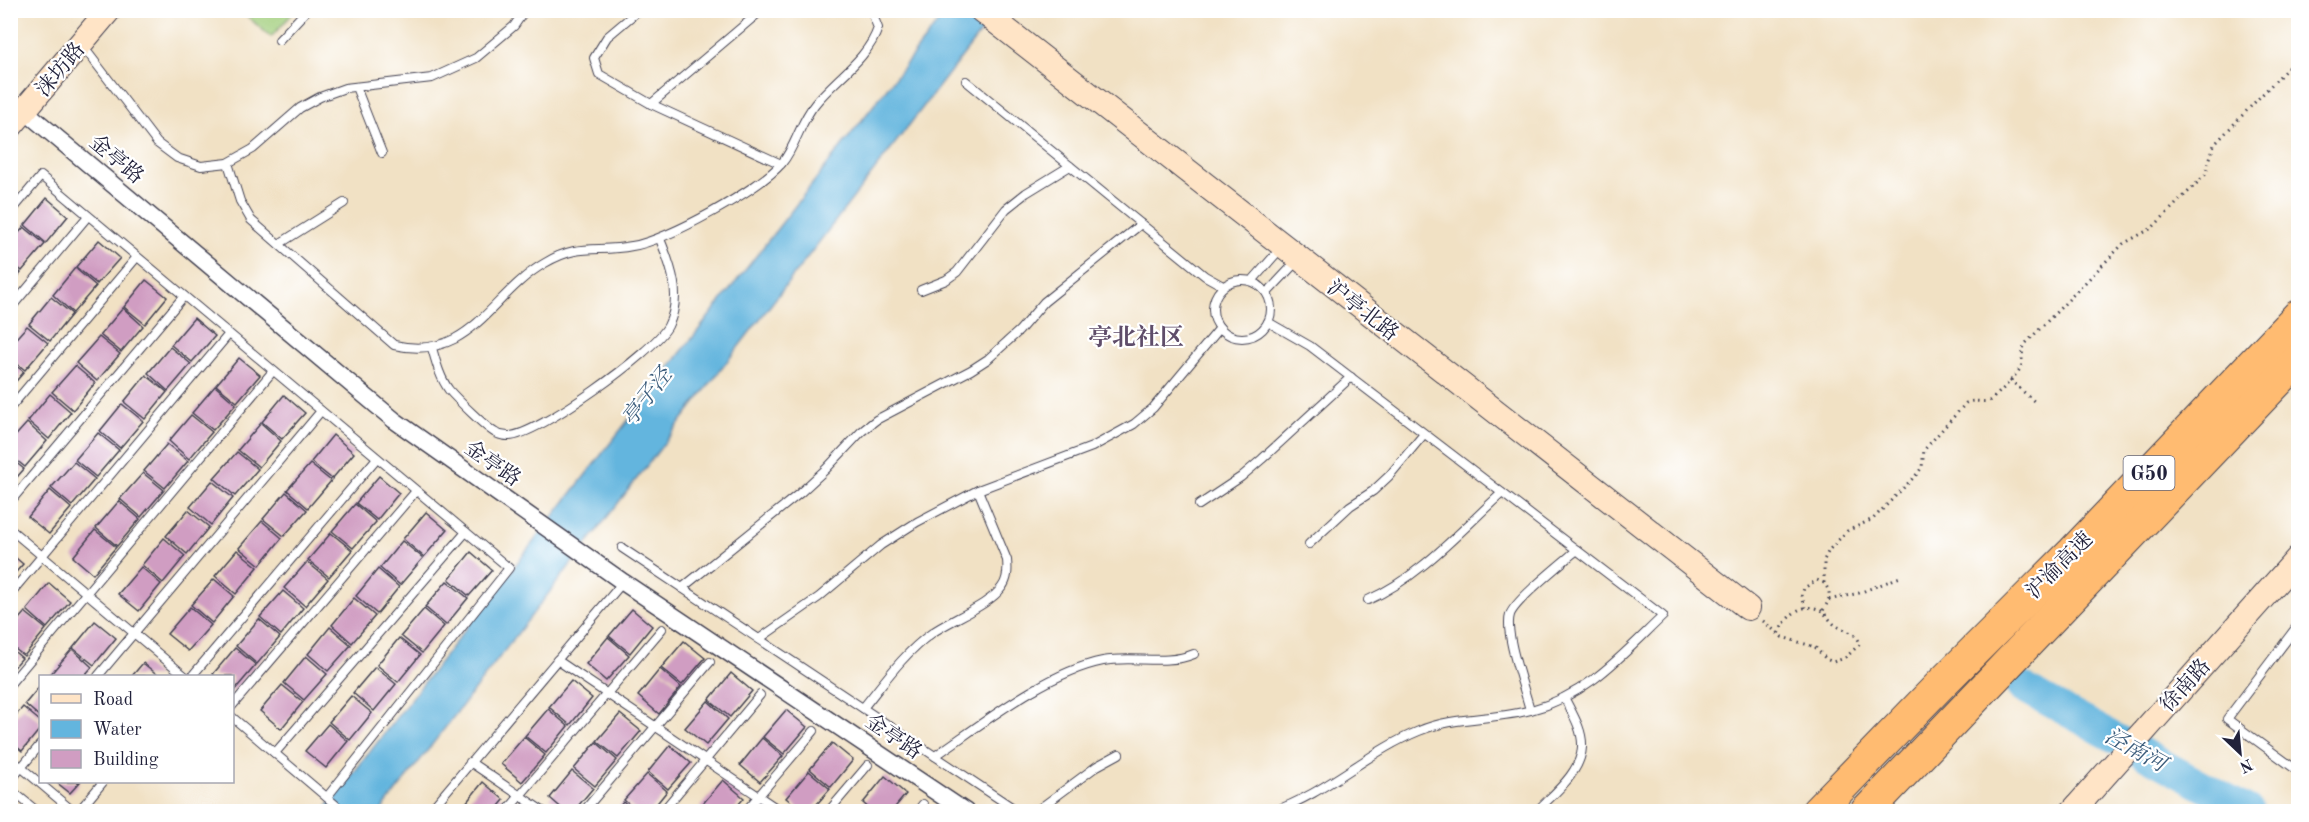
<svg xmlns="http://www.w3.org/2000/svg" width="2309" height="822" font-family="'Old Standard TT','Noto Serif SC',serif">
<rect width="100%" height="100%" fill="#fff"/>
<filter id="ink" filterUnits="userSpaceOnUse"><feTurbulence type="fractalNoise" baseFrequency=".0167" numOctaves="2"/><feDisplacementMap in="SourceGraphic" scale="12" xChannelSelector="R" yChannelSelector="G"/><feConvolveMatrix kernelMatrix="1 2 1 2 8 2 1 2 1" color-interpolation-filters="sRGB"/></filter>
<filter id="wash" filterUnits="userSpaceOnUse"><feTurbulence type="fractalNoise" baseFrequency=".008" numOctaves="4" result="noise"/><feDisplacementMap in="SourceGraphic" scale="24" xChannelSelector="R" yChannelSelector="G"/><feGaussianBlur stdDeviation="1.35" result="paint"/><feColorMatrix in="noise" values="0 0 0 0 0 0 0 0 0 0 0 0 0 0 0 0 0 1.4 0 .05"/><feComposite in="paint" operator="in"/></filter>
<g filter="url(#wash)">
<rect width="100%" height="100%" fill="#f1e1c4"/>
<polygon fill="#a0cd7a" stroke="#61785a" stroke-width="1.5" points="241,11 295,11 271,37"/>
<polygon fill="#63b5de" stroke="#426c8c" stroke-width="1.5" points="947,11 997,11 381,811 323,812"/>
<g fill="none" stroke-linecap="round" stroke-linejoin="round">
<polyline stroke="#63b5de" stroke-width="30" points="2022,687 2250,812"/>
</g>
<g id="blocks">
<g fill="#d09dc2">
<polygon points="47,198 68,216 46,243 25,225"/>
<polygon points="24,227 45,244 22,271 10,261 10,243"/>
<polygon points="99,240 120,258 97,284 76,267"/>
<polygon points="10,264 21,273 10,285"/>
<polygon points="75,268 96,286 73,313 53,295"/>
<polygon points="146,280 167,297 145,324 124,307"/>
<polygon points="51,297 72,314 50,341 29,324"/>
<polygon points="123,308 143,326 121,352 100,335"/>
<polygon points="194,318 215,336 192,362 171,345"/>
<polygon points="27,326 48,343 25,370 10,358 10,345"/>
<polygon points="99,337 120,354 97,381 76,363"/>
<polygon points="170,347 191,364 168,391 148,373"/>
<polygon points="239,358 260,375 237,402 216,385"/>
<polygon points="10,361 24,372 10,388"/>
<polygon points="75,366 95,383 73,410 52,392"/>
<polygon points="146,375 167,392 145,419 124,402"/>
<polygon points="215,386 236,404 213,430 192,413"/>
<polygon points="50,394 71,412 49,439 28,421"/>
<polygon points="284,395 305,413 282,439 262,422"/>
<polygon points="122,404 143,421 120,448 100,431"/>
<polygon points="191,415 212,432 189,459 169,441"/>
<polygon points="27,423 47,441 25,467 10,455 10,442"/>
<polygon points="261,423 281,441 259,467 238,450"/>
<polygon points="98,433 119,450 96,477 75,460"/>
<polygon points="333,435 354,453 332,479 311,462"/>
<polygon points="167,444 188,461 165,488 144,471"/>
<polygon points="237,452 258,469 235,496 214,478"/>
<polygon points="10,458 24,469 10,485"/>
<polygon points="74,462 95,479 72,506 51,488"/>
<polygon points="310,464 331,481 308,508 287,490"/>
<polygon points="143,473 164,490 141,517 120,499"/>
<polygon points="379,476 399,493 377,520 356,503"/>
<polygon points="212,481 233,498 211,525 190,507"/>
<polygon points="50,490 71,508 49,534 28,517"/>
<polygon points="286,492 307,510 284,536 263,519"/>
<polygon points="119,501 140,519 117,546 96,528"/>
<polygon points="355,504 376,522 353,548 332,531"/>
<polygon points="188,510 209,527 187,554 166,536"/>
<polygon points="426,512 447,530 424,557 403,539"/>
<polygon points="262,521 282,538 260,565 239,548"/>
<polygon points="95,530 116,547 93,574 73,557"/>
<polygon points="331,533 352,550 329,577 308,560"/>
<polygon points="164,538 185,556 163,583 142,565"/>
<polygon points="402,541 423,558 400,585 380,568"/>
<polygon points="237,550 258,567 236,594 215,576"/>
<polygon points="471,552 492,570 469,596 449,579"/>
<polygon points="10,553 23,564 10,579"/>
<polygon points="307,562 328,579 305,606 284,588"/>
<polygon points="141,567 161,584 139,611 118,594"/>
<polygon points="378,569 399,587 377,614 356,596"/>
<polygon points="214,579 234,596 212,623 191,605"/>
<polygon points="447,581 468,598 446,625 425,607"/>
<polygon points="49,583 70,601 47,628 27,610"/>
<polygon points="283,591 303,608 281,635 260,617"/>
<polygon points="354,598 375,616 352,643 332,625"/>
<polygon points="190,607 211,625 188,651 167,634"/>
<polygon points="424,609 444,626 422,653 401,636"/>
<polygon points="632,609 652,626 630,653 609,636"/>
<polygon points="25,612 46,629 24,656 10,645 10,629"/>
<polygon points="259,619 280,637 257,664 236,646"/>
<polygon points="95,621 116,638 94,665 73,648"/>
<polygon points="330,627 351,645 328,671 308,654"/>
<polygon points="608,637 629,655 606,681 586,664"/>
<polygon points="399,638 420,655 398,682 377,665"/>
<polygon points="684,641 705,658 682,685 661,668"/>
<polygon points="10,648 22,658 10,672"/>
<polygon points="235,648 256,665 232,693 232,676 215,676 213,674"/>
<polygon points="72,649 92,667 84,676 49,676"/>
<polygon points="306,656 327,674 304,700 284,683"/>
<polygon points="143,663 159,676 132,676"/>
<polygon points="375,667 396,684 374,711 353,693"/>
<polygon points="660,669 681,687 659,714 638,696"/>
<polygon points="731,673 752,691 730,717 709,700"/>
<polygon points="571,681 592,698 570,725 549,707"/>
<polygon points="282,685 303,702 281,729 260,711"/>
<polygon points="40,686 40,717 25,704"/>
<polygon points="351,696 372,713 350,740 329,722"/>
<polygon points="708,701 728,719 706,745 685,728"/>
<polygon points="23,707 40,721 40,729 22,751 10,741 10,722"/>
<polygon points="548,709 568,726 546,753 525,736"/>
<polygon points="786,710 807,727 784,754 763,737"/>
<polygon points="620,714 641,731 618,758 597,741"/>
<polygon points="328,724 348,741 326,768 305,751"/>
<polygon points="524,737 545,755 522,782 501,764"/>
<polygon points="762,738 783,756 760,782 740,765"/>
<polygon points="596,742 617,760 595,786 574,769"/>
<polygon points="832,743 853,760 831,787 810,769"/>
<polygon points="670,745 691,763 668,789 648,772"/>
<polygon points="572,771 593,788 573,812 566,812 550,798"/>
<polygon points="809,771 830,789 810,812 803,812 786,798"/>
<polygon points="647,774 667,791 650,812 637,812 624,800"/>
<polygon points="885,776 906,794 891,812 873,812 863,803"/>
<polygon points="723,780 744,798 732,812 706,812 700,807"/>
<polygon points="56,782 80,782 70,793"/>
<polygon points="483,782 504,800 494,812 464,812 461,809"/>
<polygon points="623,802 634,812 615,812"/>
</g>
</g>
</g>
<g filter="url(#ink)">
<use href="#blocks" fill-opacity="0" stroke="#413f50" stroke-width="1.5"/>
<g fill="none" stroke-linecap="round" stroke-linejoin="round">
<g stroke="#413f50" stroke-width="10">
<g id="lane">
<polyline points="639,10 607,37 594,58 599,74 651,104 781,164"/>
<polyline points="279,40 307,10"/>
<polyline points="82,45 157,143 177,158 201,166 228,163 253,149 300,108 320,97 345,88 432,78 476,58 514,26 525,10"/>
<polyline points="966,81 1205,276 1223,286"/>
<polyline points="356,87 382,153"/>
<polyline points="651,104 762,10"/>
<path d="M228,163L240,201L251,220L394,345C472,362 489,295 545,263C580,242 597,253 632,246C666,241 760,189 782,163C796,146 800,122 815,104C835,79 868,59 878,28L871,10"/>
<polyline points="10,213 41,176 509,568 327,797"/>
<polyline points="279,244 344,203"/>
<circle cx="1242" cy="309" r="29"/>
<polyline points="1252,281 1282,247"/>
<polyline points="921,290 946,280 957,272 1006,209 1026,193 1070,166"/>
<polyline points="1267,293 1297,261"/>
<polyline points="10,309 88,216"/>
<path d="M1268,322L1310,346L1663,616C1622,655 1588,695 1531,710C1495,720 1454,716 1419,731C1367,752 1326,794 1271,812"/>
<path d="M432,348C436,362 440,378 449,390C456,398 487,429 496,433C498,435 506,436 509,436C537,436 654,352 668,326C683,297 671,266 660,239"/>
<polyline points="10,408 137,257"/>
<polyline points="10,502 184,296"/>
<polyline points="1199,505 1241,477 1262,459 1351,377"/>
<polyline points="10,529 185,676"/>
<polyline points="1309,544 1350,506 1373,491 1389,476 1424,434"/>
<polyline points="622,548 1019,812"/>
<polyline points="682,588 800,493 826,469 861,432 876,420 971,370 988,359 1019,331 1044,302 1141,224"/>
<polyline points="10,594 229,334"/>
<path d="M1368,600C1420,577 1460,531 1502,493"/>
<polyline points="2298,625 2227,719 2298,771"/>
<polyline points="759,639 819,597 881,545 917,522 978,490 1092,447 1134,424 1153,408 1220,328"/>
<polyline points="557,660 782,812"/>
<polyline points="98,676 321,411"/>
<polyline points="192,676 377,458"/>
<polyline points="10,684 273,371"/>
<polyline points="232,706 416,491"/>
<path d="M863,708C884,682 904,653 932,633C950,620 990,605 1002,587C1008,579 1008,570 1007,560L978,490"/>
<path d="M1530,710C1525,690 1504,633 1510,615C1514,601 1563,562 1577,550"/>
<polyline points="232,717 344,812"/>
<polyline points="275,753 466,532"/>
<path d="M935,756C982,724 1047,672 1103,661C1134,655 1164,666 1194,654"/>
<polyline points="10,758 74,812"/>
<polyline points="470,762 544,812"/>
<polyline points="10,781 40,745"/>
<polyline points="10,789 38,812"/>
<polyline points="78,812 103,782"/>
<polyline points="429,812 623,582"/>
<polyline points="506,812 662,629"/>
<polyline points="583,812 710,662"/>
<polyline points="662,812 760,695"/>
<polyline points="745,812 814,731"/>
<polyline points="828,812 868,765"/>
<polyline points="917,812 923,804"/>
<polyline points="1035,812 1097,766 1119,754"/>
<path d="M1536,812C1553,794 1581,773 1582,747C1583,730 1572,713 1565,699"/>
</g>
</g>
<g stroke="#413f50" stroke-width="19">
<polyline id="street" points="25,111 394,420 623,582 966,812"/>
</g>
<g stroke="#413f50" stroke-width="26">
<g id="secondary">
<polyline points="981,10 1748,608"/>
<polyline points="10,127 109,10"/>
<polyline points="2072,812 2298,558"/>
</g>
</g>
<g stroke="#413f50" stroke-width="34">
<g id="highway">
<polyline points="1817,812 1940,685 2073,552 2298,316"/>
<polyline points="1866,812 2298,360"/>
</g>
</g>
<g stroke="#413f50" stroke-width="3" stroke-dasharray="1.5 4.5" stroke-linecap="butt">
<polyline points="2010,380 2035,402"/>
<path d="M1824,583V560L1829,550L1847,531L1873,519L1918,473L1922,467L1924,450L1966,403C1974,399 1981,403 1989,401C1995,398 2018,374 2021,367C2023,359 2021,352 2025,344L2123,244L2152,228L2205,175L2214,145L2298,57"/>
<polyline points="1829,600 1859,593 1900,577"/>
<path d="M1805,608L1802,595L1804,588L1817,580L1824,583C1833,594 1829,601 1822,612"/>
<path d="M1763,621L1782,637L1815,647L1826,659L1833,662L1845,658L1860,644C1857,632 1844,631 1835,625C1829,620 1825,612 1818,609C1799,602 1785,619 1778,634"/>
</g>
<use href="#lane" stroke="#fff" stroke-width="8"/>
<use href="#street" stroke="#fff" stroke-width="16"/>
<use href="#secondary" stroke="#ffe4c6" stroke-width="24"/>
<use href="#highway" stroke="#ffbb71" stroke-width="32"/>
</g>
</g>
<g text-anchor="middle" stroke-width="4.5" stroke-linejoin="round" paint-order="stroke">
<rect fill="#fff" stroke="#646476" stroke-width="1.5" x="2123.5" y="456" width="51" height="34" rx="4.5"/>
<g font-size="20" font-weight="bold" fill="#22223b">
<text x="2149" y="480">G50</text>
</g>
<g font-size="21" fill="#22223b" stroke="#fff">
<text transform="translate(60 69) rotate(-50)" y="7">涞坊路</text>
<text transform="translate(117 159) rotate(40)" y="7">金亭路</text>
<text transform="translate(1363 310) rotate(38)" y="7">沪亭北路</text>
<text transform="translate(493 463) rotate(35)" y="7">金亭路</text>
<text transform="translate(2059 565) rotate(-45)" y="7">沪渝高速</text>
<text transform="translate(2185 685) rotate(-48)" y="7">徐南路</text>
<text transform="translate(894 736) rotate(34)" y="7">金亭路</text>
</g>
<g font-size="22" font-style="italic" fill="#3c5d7c" stroke="#fff">
<text transform="translate(646 396) rotate(-52)" y="8">亭子泾</text>
<text transform="translate(2136 749) rotate(29)" y="8">泾南河</text>
</g>
<g font-size="24" font-weight="bold" fill="#5f4d6a" stroke="#fff">
<text x="1136" y="345">亭北社区</text>
</g>
</g>
<rect width="2309" height="822" fill="none" stroke="#fff" stroke-width="36"/>
<rect x="39" y="675" width="195" height="108" fill="#ffffff" stroke="#a7a7b1" stroke-width="1.5"/>
<rect x="51" y="694" width="30" height="9" fill="#ffe4c6" stroke="#a7a7b1" stroke-width="1.5"/>
<text x="93" y="705" font-size="18" fill="#22223b">Road</text>
<rect x="51" y="720" width="30" height="18" fill="#63b5de" stroke="#a7a7b1" stroke-width="1.5"/>
<text x="93" y="735" font-size="18" fill="#22223b">Water</text>
<rect x="51" y="750" width="30" height="18" fill="#d09dc2" stroke="#a7a7b1" stroke-width="1.5"/>
<text x="93" y="765" font-size="18" fill="#22223b">Building</text>
<g transform="translate(2240 753) rotate(154)" stroke="#ffffff" stroke-width="4.5" paint-order="stroke">
<path d="M0-4.5L10 22L0 15L-10 22Z" fill="#22223b"/>
<text y="-9" font-size="16" font-weight="bold" text-anchor="middle" fill="#22223b">N</text>
</g>
</svg>
